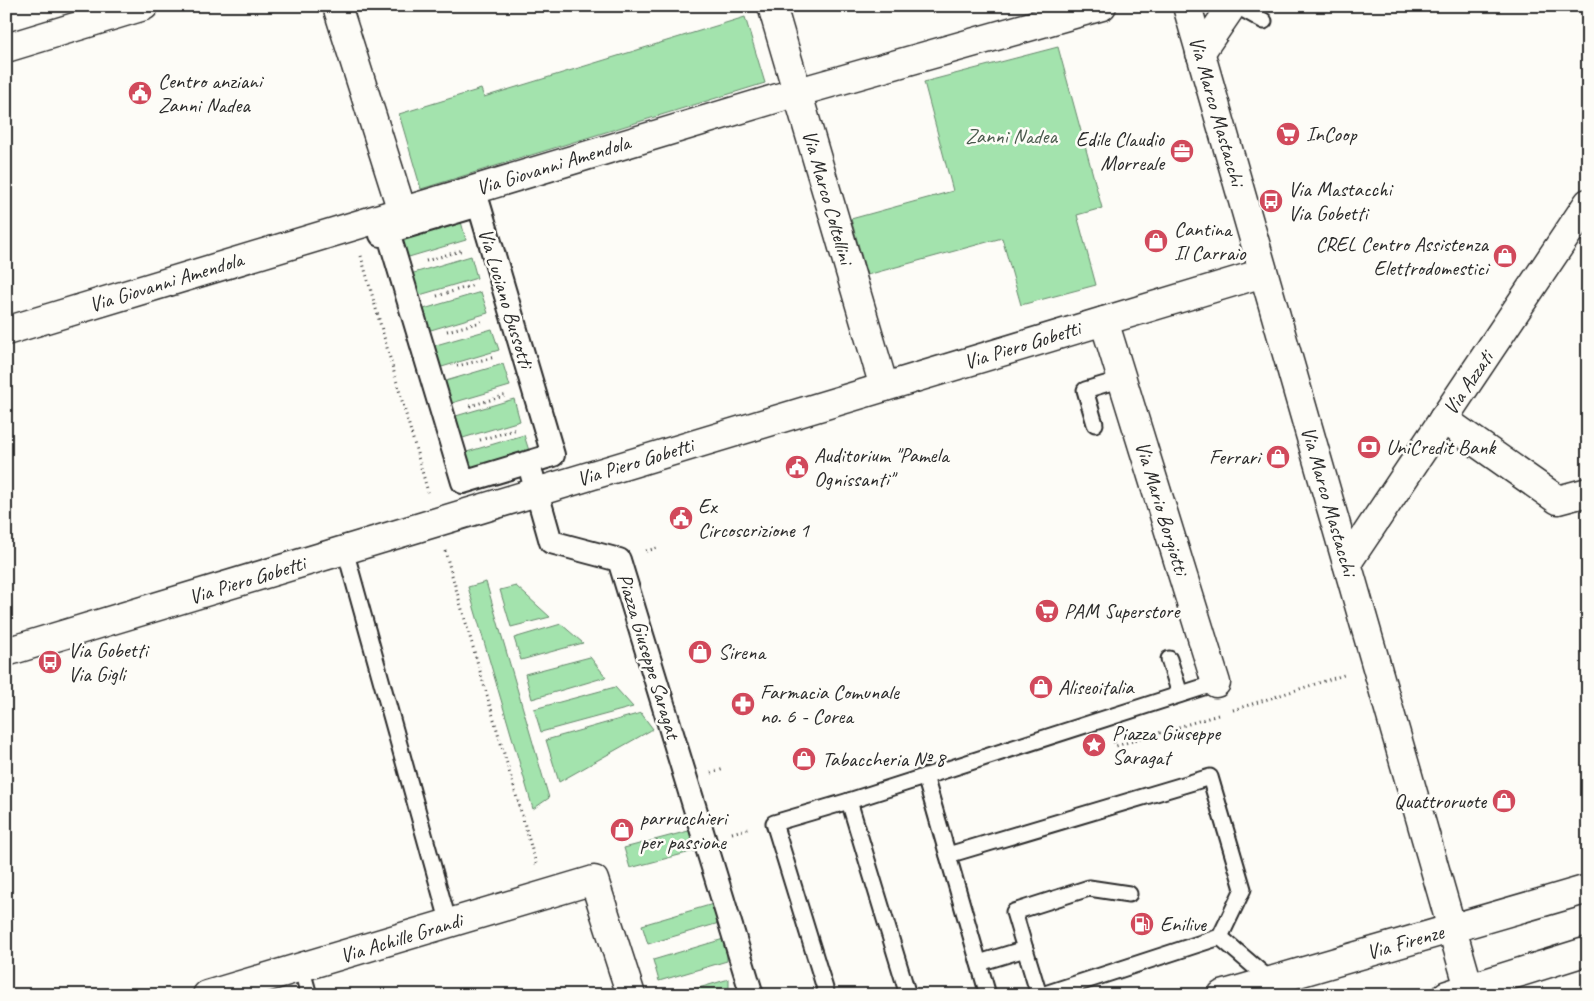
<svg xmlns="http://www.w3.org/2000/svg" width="1594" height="1001" font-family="Caveat,sans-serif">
<rect width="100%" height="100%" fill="#fdfcf7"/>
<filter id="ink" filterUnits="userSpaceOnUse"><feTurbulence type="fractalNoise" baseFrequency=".02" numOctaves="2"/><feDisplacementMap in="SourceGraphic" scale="10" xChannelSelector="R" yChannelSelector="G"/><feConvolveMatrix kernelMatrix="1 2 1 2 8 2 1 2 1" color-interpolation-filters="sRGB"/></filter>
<g filter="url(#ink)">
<g fill="#a3e3ad" stroke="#67876c">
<polygon points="745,17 765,83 421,189 399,114 481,89 484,97"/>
<polygon points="1058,47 1102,208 1077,215 1096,285 1021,305 1002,238 867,275 851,219 953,191 924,82"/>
<polygon points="460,218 466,240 402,259 395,237"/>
<polygon points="471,256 477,278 413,297 407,275"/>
<polygon points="481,292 488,313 424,332 417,311"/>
<polygon points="492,329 499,350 435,369 429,347"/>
<polygon points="503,364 510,386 445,405 439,383"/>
<polygon points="514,399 520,421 456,440 449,418"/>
<polygon points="524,435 531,457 467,476 460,454"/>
<polygon points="486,582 549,798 533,809 468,587"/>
<polygon points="516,586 550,617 511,627 500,590"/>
<polygon points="561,624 583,643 521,660 514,638"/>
<polygon points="590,657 606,677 532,699 525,674"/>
<polygon points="615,687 633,707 541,732 534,709"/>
<polygon points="641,713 653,729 559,782 546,740"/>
<polygon points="696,829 702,849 630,868 624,848"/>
<polygon points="720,902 719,923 648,944 642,925"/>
<polygon points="727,938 727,961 659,981 653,960"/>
<polygon points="729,979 729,995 675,995"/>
</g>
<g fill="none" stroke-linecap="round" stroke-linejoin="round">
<g stroke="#2b2b2b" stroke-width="19">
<g id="service">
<polyline points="1237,6 1264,21"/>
<polyline points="1095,424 1085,390 1122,379"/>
<polyline points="345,550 449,924"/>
<polyline points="1169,659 1180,694"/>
<polyline points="925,776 988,995"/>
<polyline points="849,801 908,995"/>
<polyline points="948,855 1210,777 1243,889 1220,937 1042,995"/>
<polyline points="1220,937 1270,980"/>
<polyline points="1025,949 1039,995"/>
<polyline points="979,963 1025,949 1014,912 1089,888 1129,894"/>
<polyline points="301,967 309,995"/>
<polyline points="827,995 774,823 849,801 1216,683"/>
</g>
</g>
<g stroke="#2b2b2b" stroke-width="26">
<g id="pedestrian">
<polyline points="381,235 388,232 463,482 553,455 479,205 388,232"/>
<polyline points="532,475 551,542 619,560 752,995"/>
</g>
</g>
<g stroke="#2b2b2b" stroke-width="31">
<g id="minor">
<polyline points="337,6 402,211"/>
<polyline points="772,6 884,387"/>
<polyline points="6,48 144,6"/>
<polyline points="1200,53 1232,6"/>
<polyline points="1104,321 1216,683"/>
<polyline points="6,331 781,97 1102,6"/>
<polyline points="1443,419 1558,500 1588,492"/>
<polyline points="1347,563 1588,203"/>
<polyline points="6,652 1263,273"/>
<polyline points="207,995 594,880 631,995"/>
</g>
</g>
<g stroke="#2b2b2b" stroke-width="31">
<polyline id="tertiary" points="1187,6 1471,995"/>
</g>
<g stroke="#2b2b2b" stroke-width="31">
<g id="secondary">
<polyline points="1222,995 1588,889"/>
<polyline points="1447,995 1588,951"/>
</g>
</g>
<g stroke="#2b2b2b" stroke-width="3" stroke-dasharray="1 4" stroke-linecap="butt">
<polyline points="361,256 428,492"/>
<polyline points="426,261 463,250"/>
<polyline points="437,296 474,285"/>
<polyline points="447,331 485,321"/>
<polyline points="457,366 495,357"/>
<polyline points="470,406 507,395"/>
<polyline points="480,440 517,429"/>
<polyline points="445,551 537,867"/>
<polyline points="646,551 657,548"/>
<polyline points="1233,710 1347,674"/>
<polyline points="1114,742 1116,746 1218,715"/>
<polyline points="711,773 724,769"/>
<polyline points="732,833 750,828"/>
<polyline points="1362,995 1360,988 1362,987"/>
</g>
<use href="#service" stroke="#fdfcf7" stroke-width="15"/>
<use href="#pedestrian" stroke="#fdfcf7" stroke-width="22"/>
<use href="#minor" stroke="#fdfcf7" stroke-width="28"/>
<use href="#tertiary" stroke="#fdfcf7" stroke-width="28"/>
<use href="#secondary" stroke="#fdfcf7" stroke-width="28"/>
</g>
</g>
<defs>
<g id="civic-disc" transform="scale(1.25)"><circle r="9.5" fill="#d1495b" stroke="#fdfcf7"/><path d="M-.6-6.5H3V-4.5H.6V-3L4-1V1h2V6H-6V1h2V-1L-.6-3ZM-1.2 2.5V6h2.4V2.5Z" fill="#fff"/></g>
<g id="supermarket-disc" transform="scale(1.25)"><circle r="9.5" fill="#d1495b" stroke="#fdfcf7"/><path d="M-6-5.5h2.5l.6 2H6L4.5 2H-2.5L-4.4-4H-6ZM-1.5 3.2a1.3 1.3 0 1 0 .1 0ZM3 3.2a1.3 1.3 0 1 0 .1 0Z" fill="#fff"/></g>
<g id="office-disc" transform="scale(1.25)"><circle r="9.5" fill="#d1495b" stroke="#fdfcf7"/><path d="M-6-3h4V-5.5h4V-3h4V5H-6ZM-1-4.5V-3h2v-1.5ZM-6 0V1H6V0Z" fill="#fff"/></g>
<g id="bus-disc" transform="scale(1.25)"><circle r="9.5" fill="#d1495b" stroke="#fdfcf7"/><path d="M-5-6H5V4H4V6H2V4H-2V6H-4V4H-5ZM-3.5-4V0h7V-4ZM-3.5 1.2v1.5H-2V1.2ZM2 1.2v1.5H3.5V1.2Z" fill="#fff"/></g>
<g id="shop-disc" transform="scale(1.25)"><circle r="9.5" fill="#d1495b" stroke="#fdfcf7"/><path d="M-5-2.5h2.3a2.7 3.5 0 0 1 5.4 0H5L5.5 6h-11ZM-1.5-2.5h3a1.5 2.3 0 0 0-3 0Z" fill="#fff"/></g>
<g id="bank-disc" transform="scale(1.25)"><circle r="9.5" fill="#d1495b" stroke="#fdfcf7"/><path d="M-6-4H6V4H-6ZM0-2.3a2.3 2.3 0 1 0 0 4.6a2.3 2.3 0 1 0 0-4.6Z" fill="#fff"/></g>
<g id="pharmacy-disc" transform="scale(1.25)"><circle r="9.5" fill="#d1495b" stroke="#fdfcf7"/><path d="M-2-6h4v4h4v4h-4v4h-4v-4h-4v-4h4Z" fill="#fff"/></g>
<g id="sight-disc" transform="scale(1.25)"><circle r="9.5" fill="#d1495b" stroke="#fdfcf7"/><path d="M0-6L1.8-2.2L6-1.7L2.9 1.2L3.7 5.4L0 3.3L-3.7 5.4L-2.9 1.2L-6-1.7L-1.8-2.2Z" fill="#fff"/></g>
<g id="fuel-disc" transform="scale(1.25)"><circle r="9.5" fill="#d1495b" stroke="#fdfcf7"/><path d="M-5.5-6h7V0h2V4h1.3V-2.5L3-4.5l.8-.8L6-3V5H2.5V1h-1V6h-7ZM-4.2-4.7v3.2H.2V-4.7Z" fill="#fff"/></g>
</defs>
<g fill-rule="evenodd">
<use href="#civic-disc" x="140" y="93"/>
<use href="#supermarket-disc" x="1288" y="134"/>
<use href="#office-disc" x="1182" y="151"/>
<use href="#bus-disc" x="1271" y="201"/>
<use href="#shop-disc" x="1156" y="241"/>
<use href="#shop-disc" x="1505" y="256"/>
<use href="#bank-disc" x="1369" y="447"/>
<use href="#shop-disc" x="1278" y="457"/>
<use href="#civic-disc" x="797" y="467"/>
<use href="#civic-disc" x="681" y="518"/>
<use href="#supermarket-disc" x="1047" y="611"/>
<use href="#shop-disc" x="700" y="652"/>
<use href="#bus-disc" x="50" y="662"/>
<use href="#shop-disc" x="1041" y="687"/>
<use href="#pharmacy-disc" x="743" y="704"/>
<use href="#sight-disc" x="1094" y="745"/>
<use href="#shop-disc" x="804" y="759"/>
<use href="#shop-disc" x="1504" y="801"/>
<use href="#shop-disc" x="622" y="830"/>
<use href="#fuel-disc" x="1142" y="924"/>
</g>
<g text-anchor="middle" stroke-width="5" stroke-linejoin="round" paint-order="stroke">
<g font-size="21" fill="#2b2b2b" stroke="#fdfcf7" text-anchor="start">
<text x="158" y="88">Centro anziani<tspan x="158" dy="24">Zanni Nadea</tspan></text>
<text x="1306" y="141">InCoop</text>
<text x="1164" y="146" text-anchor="end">Edile Claudio<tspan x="1164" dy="24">Morreale</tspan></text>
<text x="1288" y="196">Via Mastacchi<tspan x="1288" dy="24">Via Gobetti</tspan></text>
<text x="1174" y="236">Cantina<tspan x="1174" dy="24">Il Carraio</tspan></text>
<text x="1488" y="251" text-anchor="end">CREL Centro Assistenza<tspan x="1488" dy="24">Elettrodomestici</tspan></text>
<text x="1386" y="454">UniCredit Bank</text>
<text x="814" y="462">Auditorium "Pamela<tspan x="814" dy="24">Ognissanti"</tspan></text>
<text x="1260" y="464" text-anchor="end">Ferrari</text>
<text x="698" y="513">Ex<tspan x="698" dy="24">Circoscrizione 1</tspan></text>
<text x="1064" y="618">PAM Superstore</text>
<text x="68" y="657">Via Gobetti<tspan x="68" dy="24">Via Gigli</tspan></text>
<text x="718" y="659">Sirena</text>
<text x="1058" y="694">Aliseoitalia</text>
<text x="760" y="699">Farmacia Comunale<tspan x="760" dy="24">no. 6 - Corea</tspan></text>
<text x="1112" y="740">Piazza Giuseppe<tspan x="1112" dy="24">Saragat</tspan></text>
<text x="822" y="766">Tabaccheria № 8</text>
<text x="1486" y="808" text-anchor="end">Quattroruote</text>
<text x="640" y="825">parrucchieri<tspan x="640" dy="24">per passione</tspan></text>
<text x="1160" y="931">Enilive</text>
</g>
<g font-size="21" fill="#2b2b2b" stroke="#fdfcf7">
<text transform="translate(1217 111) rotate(74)" y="7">Via Marco Mastacchi</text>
<text transform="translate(553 165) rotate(-17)" y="7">Via Giovanni Amendola</text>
<text transform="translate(828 197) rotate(74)" y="7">Via Marco Coltellini</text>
<text transform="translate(166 282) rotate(-17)" y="7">Via Giovanni Amendola</text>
<text transform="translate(506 298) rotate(73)" y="7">Via Luciano Bussotti</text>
<text transform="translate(1022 345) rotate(-17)" y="7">Via Piero Gobetti</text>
<text transform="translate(1468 383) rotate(-56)" y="7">Via Azzati</text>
<text transform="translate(635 462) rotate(-17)" y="7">Via Piero Gobetti</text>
<text transform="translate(1329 501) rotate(74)" y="7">Via Marco Mastacchi</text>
<text transform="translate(1162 508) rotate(73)" y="7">Via Mario Borgiotti</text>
<text transform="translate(247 580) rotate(-17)" y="7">Via Piero Gobetti</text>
<text transform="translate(649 656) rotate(73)" y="7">Piazza Giuseppe Saragat</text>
<text transform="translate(401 938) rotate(-17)" y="7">Via Achille Grandi</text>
<text transform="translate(1405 942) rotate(-16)" y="7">Via Firenze</text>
</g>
<g font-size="21" fill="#49594c" stroke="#fdfcf7">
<text x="1011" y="143">Zanni Nadea</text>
</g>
</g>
<rect width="1594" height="1001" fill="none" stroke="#fdfcf7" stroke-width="25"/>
<rect x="12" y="12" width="1569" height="976" fill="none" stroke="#2b2b2b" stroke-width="2" filter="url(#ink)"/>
</svg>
